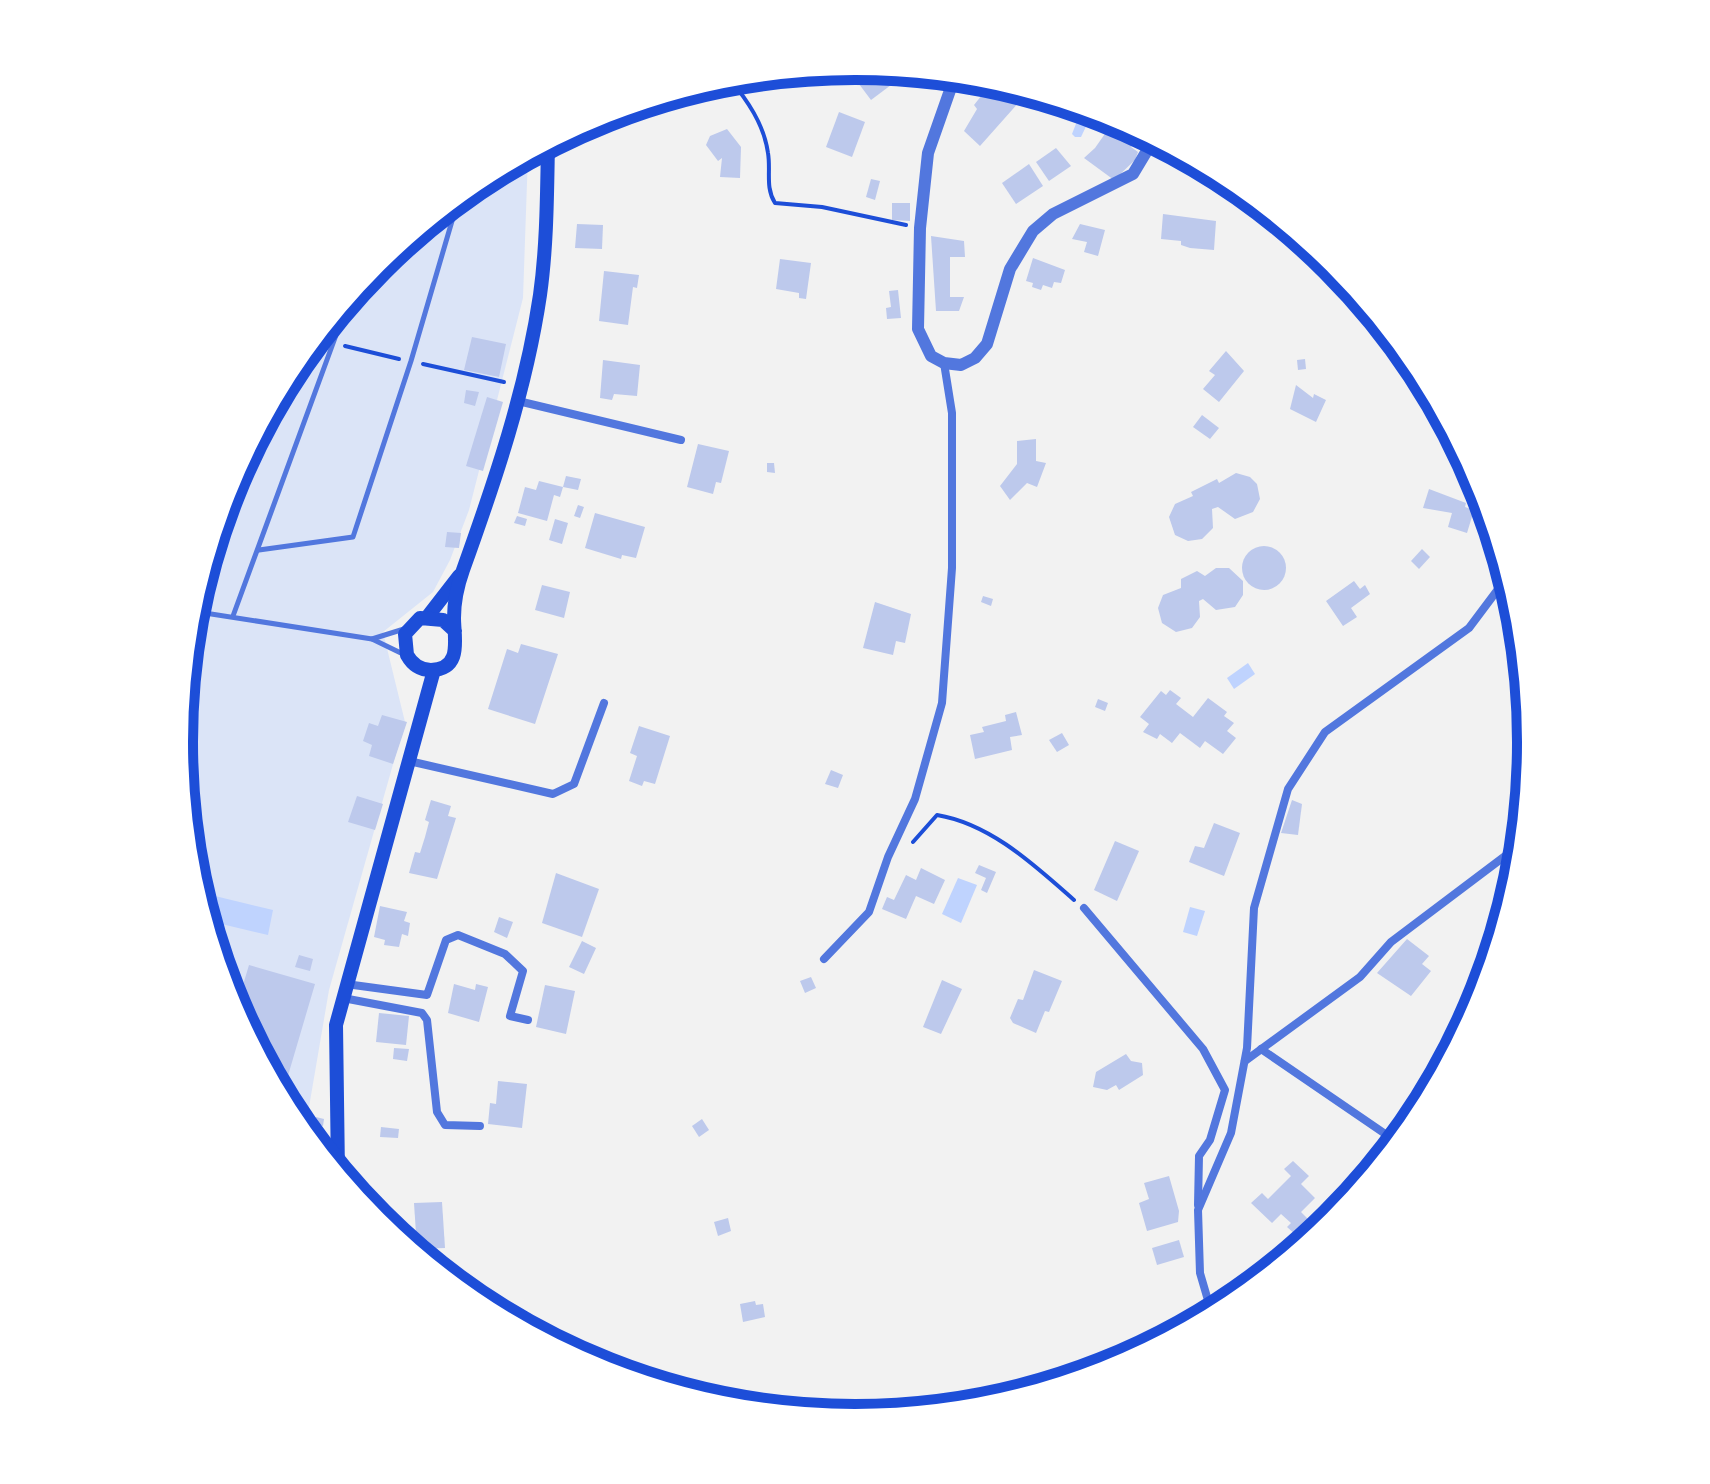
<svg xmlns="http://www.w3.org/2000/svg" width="1710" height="1484" font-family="Signika,sans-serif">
<rect width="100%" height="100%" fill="#f2f2f2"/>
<path fill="#dbe4f7" d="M528,154L523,298L469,510L450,560L433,592L383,632L405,722L329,990L308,1113L288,1108C269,1073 248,1038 231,1002C216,968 201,911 192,875C187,852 187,826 185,803C159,541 295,278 528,154Z"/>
<g fill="#bfd3fe">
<polygon points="1087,111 1091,116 1081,137 1075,137 1072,134 1079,116"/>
<polygon points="1248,663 1255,674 1234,689 1227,678"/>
<polygon points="958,878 977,885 961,923 942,914"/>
<polygon points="215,896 273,910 268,935 209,921"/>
<polygon points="1190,907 1205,911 1197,936 1183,932"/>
</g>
<g fill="#bdc9ec">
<polygon points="879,68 898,70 899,79 871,100 859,84"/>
<polygon points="993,81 1019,102 980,146 964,131 977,109 974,105"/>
<polygon points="839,112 865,122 852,157 826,147"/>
<polygon points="1116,118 1141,134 1131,147 1138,152 1135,160 1114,180 1084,158 1095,148"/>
<polygon points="727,129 741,147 740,178 720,177 722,158 718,161 706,145 710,136"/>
<polygon points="1056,148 1071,166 1049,181 1036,162"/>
<polygon points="1029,164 1043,186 1016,204 1002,183"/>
<polygon points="871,179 880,181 875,200 866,197"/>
<polygon points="892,203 910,203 910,221 892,220"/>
<polygon points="1163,214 1216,221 1214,250 1190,248 1181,245 1181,241 1161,239"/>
<polygon points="577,224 603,225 602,249 575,248"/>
<polygon points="1080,224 1105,230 1098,256 1084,252 1087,242 1072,239"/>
<polygon points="931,236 964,241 965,257 950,257 950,297 964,297 959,311 936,311"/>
<polygon points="1033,258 1065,270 1061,283 1054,282 1052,288 1043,285 1041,290 1032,287 1033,283 1026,281"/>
<polygon points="780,259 811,263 806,299 799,298 799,293 776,289"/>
<polygon points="604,271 639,275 637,288 633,287 628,325 599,321"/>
<polygon points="898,290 901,318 887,319 886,308 891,307 889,291"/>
<polygon points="472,337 506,344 499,377 464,370"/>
<polygon points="1226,351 1244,371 1219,402 1203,389 1215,375 1209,371"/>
<polygon points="1305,359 1306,369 1298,370 1297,360"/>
<polygon points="603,360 640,365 637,396 614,394 612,400 600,398"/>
<polygon points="1296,385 1313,398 1314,394 1326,400 1316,422 1290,409"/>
<polygon points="466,390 479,392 475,406 464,403"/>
<polygon points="487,397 503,402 483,471 466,466"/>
<polygon points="1202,415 1219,428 1210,439 1193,427"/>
<polygon points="1036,439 1036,461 1046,463 1037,487 1027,483 1010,500 1000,486 1017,464 1017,441"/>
<polygon points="698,444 729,451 721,483 716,482 713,494 687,487"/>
<polygon points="767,463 774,463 775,473 767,472"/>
<polygon points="1236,473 1250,477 1257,484 1260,499 1253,512 1235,519 1218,507 1212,509 1213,528 1202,539 1188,541 1175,535 1169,517 1175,504 1193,496 1191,492 1217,479 1219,483"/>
<polygon points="566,476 581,479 578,490 563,487 560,497 554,495 547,521 518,513 525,487 536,490 539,481 563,487"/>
<polygon points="1429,489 1466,503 1465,507 1474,510 1467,533 1448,527 1452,513 1423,508"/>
<polygon points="578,505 584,507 580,518 574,516"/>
<polygon points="595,513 645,527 636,558 622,555 621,559 585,548"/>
<polygon points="517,516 527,519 525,526 514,523"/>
<polygon points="555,519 568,523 562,544 549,540"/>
<polygon points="447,532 461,533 459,548 445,547"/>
<circle cx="1264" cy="568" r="22"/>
<polygon points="1422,549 1430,557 1419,569 1411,561"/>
<polygon points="1216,568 1229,568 1243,581 1243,595 1235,607 1216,610 1203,599 1199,601 1200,617 1192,628 1176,632 1162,623 1158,608 1163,595 1181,588 1181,579 1197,571 1205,576"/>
<polygon points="1354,581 1360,589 1365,585 1370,594 1351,608 1357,617 1343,626 1326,601"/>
<polygon points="542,585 570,592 564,618 535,610"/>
<polygon points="983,596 993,599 991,606 981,602"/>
<polygon points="875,602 911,614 905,643 896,641 893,655 863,648"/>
<polygon points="521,644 558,654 535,724 488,709 507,649 518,653"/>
<polygon points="1170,690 1181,698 1176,704 1193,717 1208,698 1227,712 1224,716 1234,723 1227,731 1236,738 1223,754 1205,741 1200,748 1180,733 1172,743 1160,734 1157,739 1143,732 1149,724 1140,717 1161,691 1166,695"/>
<polygon points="1098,699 1108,703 1105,711 1095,707"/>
<polygon points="1016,712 1022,735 1010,737 1012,750 975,759 970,735 984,732 982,727 1006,721 1005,715"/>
<polygon points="382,715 407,722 393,764 369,756 372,745 363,741 369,723 378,726"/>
<polygon points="639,726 670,736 655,784 644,781 642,786 629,781 637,756 630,753"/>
<polygon points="1062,733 1069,745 1057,752 1049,740"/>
<polygon points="831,770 843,775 838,788 825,784"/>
<polygon points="357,796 383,804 375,830 348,822"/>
<polygon points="431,800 451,806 448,816 456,818 437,879 409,873 415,852 420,853 425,837 429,822 425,820"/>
<polygon points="1292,800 1302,804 1298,835 1281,833"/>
<polygon points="1214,823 1240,833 1224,876 1189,862 1195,846 1204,848"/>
<polygon points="1115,841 1139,851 1117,901 1094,890"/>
<polygon points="979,865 996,872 987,893 981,890 986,878 975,873"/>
<polygon points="921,868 945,880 934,904 916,896 906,919 882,909 887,897 894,900 906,875 916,880"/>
<polygon points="556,873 599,889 582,937 542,923"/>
<polygon points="380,906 407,912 404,921 410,923 408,936 402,934 399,947 384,945 385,940 374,937"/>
<polygon points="499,917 513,922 507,938 494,932"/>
<polygon points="1407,939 1429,956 1422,964 1431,971 1411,996 1377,973"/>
<polygon points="582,941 596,948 584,974 569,967"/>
<polygon points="299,955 313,959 310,971 295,967"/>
<polygon points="249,965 315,984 282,1096 227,990 238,984 243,985"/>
<polygon points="1034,970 1062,981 1049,1012 1045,1011 1036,1033 1013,1023 1010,1018 1018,999 1023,1000"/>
<polygon points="811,977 816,988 805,993 800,981"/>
<polygon points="942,980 962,989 941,1034 923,1027"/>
<polygon points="454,984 475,990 476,984 488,987 479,1022 448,1013"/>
<polygon points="545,985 575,991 566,1034 536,1027"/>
<polygon points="379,1013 409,1016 406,1045 376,1042"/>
<polygon points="394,1048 409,1049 407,1061 393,1059"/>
<polygon points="1126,1054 1131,1061 1142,1063 1143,1075 1119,1090 1116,1085 1107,1090 1093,1087 1096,1072"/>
<polygon points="498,1081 527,1084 522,1128 488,1124 490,1103 496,1104"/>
<polygon points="316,1117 324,1119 323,1126 314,1123"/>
<polygon points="702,1119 709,1130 699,1137 692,1126"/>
<polygon points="381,1127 399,1129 398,1138 380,1137"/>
<polygon points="1293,1161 1309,1176 1301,1184 1315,1198 1301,1212 1311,1222 1297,1236 1287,1227 1291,1223 1281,1214 1272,1223 1251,1203 1262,1193 1268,1199 1291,1176 1284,1169"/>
<polygon points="1169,1176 1179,1211 1178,1222 1147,1231 1139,1203 1149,1199 1144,1183"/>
<polygon points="442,1202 445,1248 417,1249 414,1203"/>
<polygon points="728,1218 731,1231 718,1236 714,1222"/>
<polygon points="1179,1240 1184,1257 1157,1265 1152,1248"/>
<polygon points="755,1301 756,1305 763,1304 765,1317 743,1322 740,1304"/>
</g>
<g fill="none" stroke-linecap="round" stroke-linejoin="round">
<g stroke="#1d4ed8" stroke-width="4">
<path d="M729,78C747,100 764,124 768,153C771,171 765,187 775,203L822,207L906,225"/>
<polyline points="345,346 399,359"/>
<polyline points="423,364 504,382"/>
<path d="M913,842L937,815C991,824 1034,865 1074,900"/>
</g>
<g stroke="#5277de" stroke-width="5">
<polyline points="259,550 353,537 411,361 452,221 466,191"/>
<polyline points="192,611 372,639 405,655"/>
<polyline points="233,616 350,297"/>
<polyline points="372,639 404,629"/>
</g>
<g stroke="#5277de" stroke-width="8">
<polyline points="518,401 681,440"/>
<polyline points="409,761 553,794 574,784 604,703"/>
<polyline points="1084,908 1203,1049 1225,1090 1210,1140 1199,1156 1198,1205"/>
<polyline points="824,959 869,912 888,857 915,799 942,703 952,568 952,413 944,363"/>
<polyline points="346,984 427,995 446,940 458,935 505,954 523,971 510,1016 528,1020"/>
<polyline points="343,998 422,1013 427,1020 437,1112 445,1125 480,1126"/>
<polyline points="1261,1049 1397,1142"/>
<polyline points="1245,1061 1360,977 1391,942 1521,844"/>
<polyline points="1212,1314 1200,1273 1198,1210 1231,1133 1247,1048 1254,908 1288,789 1325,732 1469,628 1508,576"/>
</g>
<polyline stroke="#5277de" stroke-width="12" points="955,76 928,153 920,228 918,329 931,356 944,363 961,365 975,358 987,344 1010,269 1033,231 1053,214 1133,174 1154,139"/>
<g stroke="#1d4ed8" stroke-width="14">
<polyline points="428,616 459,576"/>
<path d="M455,631L443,620L420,618L405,634L407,655C412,664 420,670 431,670C463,669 454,638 454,618C454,603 458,584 463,570C495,481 526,390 540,295C547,245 547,194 548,143"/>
<polyline points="338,1173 336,1025 434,670"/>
</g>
</g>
<path d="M0 0H1710V1484H0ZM193 742a662 662 0 1 1 1324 0a662 662 0 1 1-1324 0Z" fill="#fff" fill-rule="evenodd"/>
<path fill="none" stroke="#1d4ed8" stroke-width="10" d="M193 742a662 662 0 1 1 1324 0a662 662 0 1 1-1324 0Z"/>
</svg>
